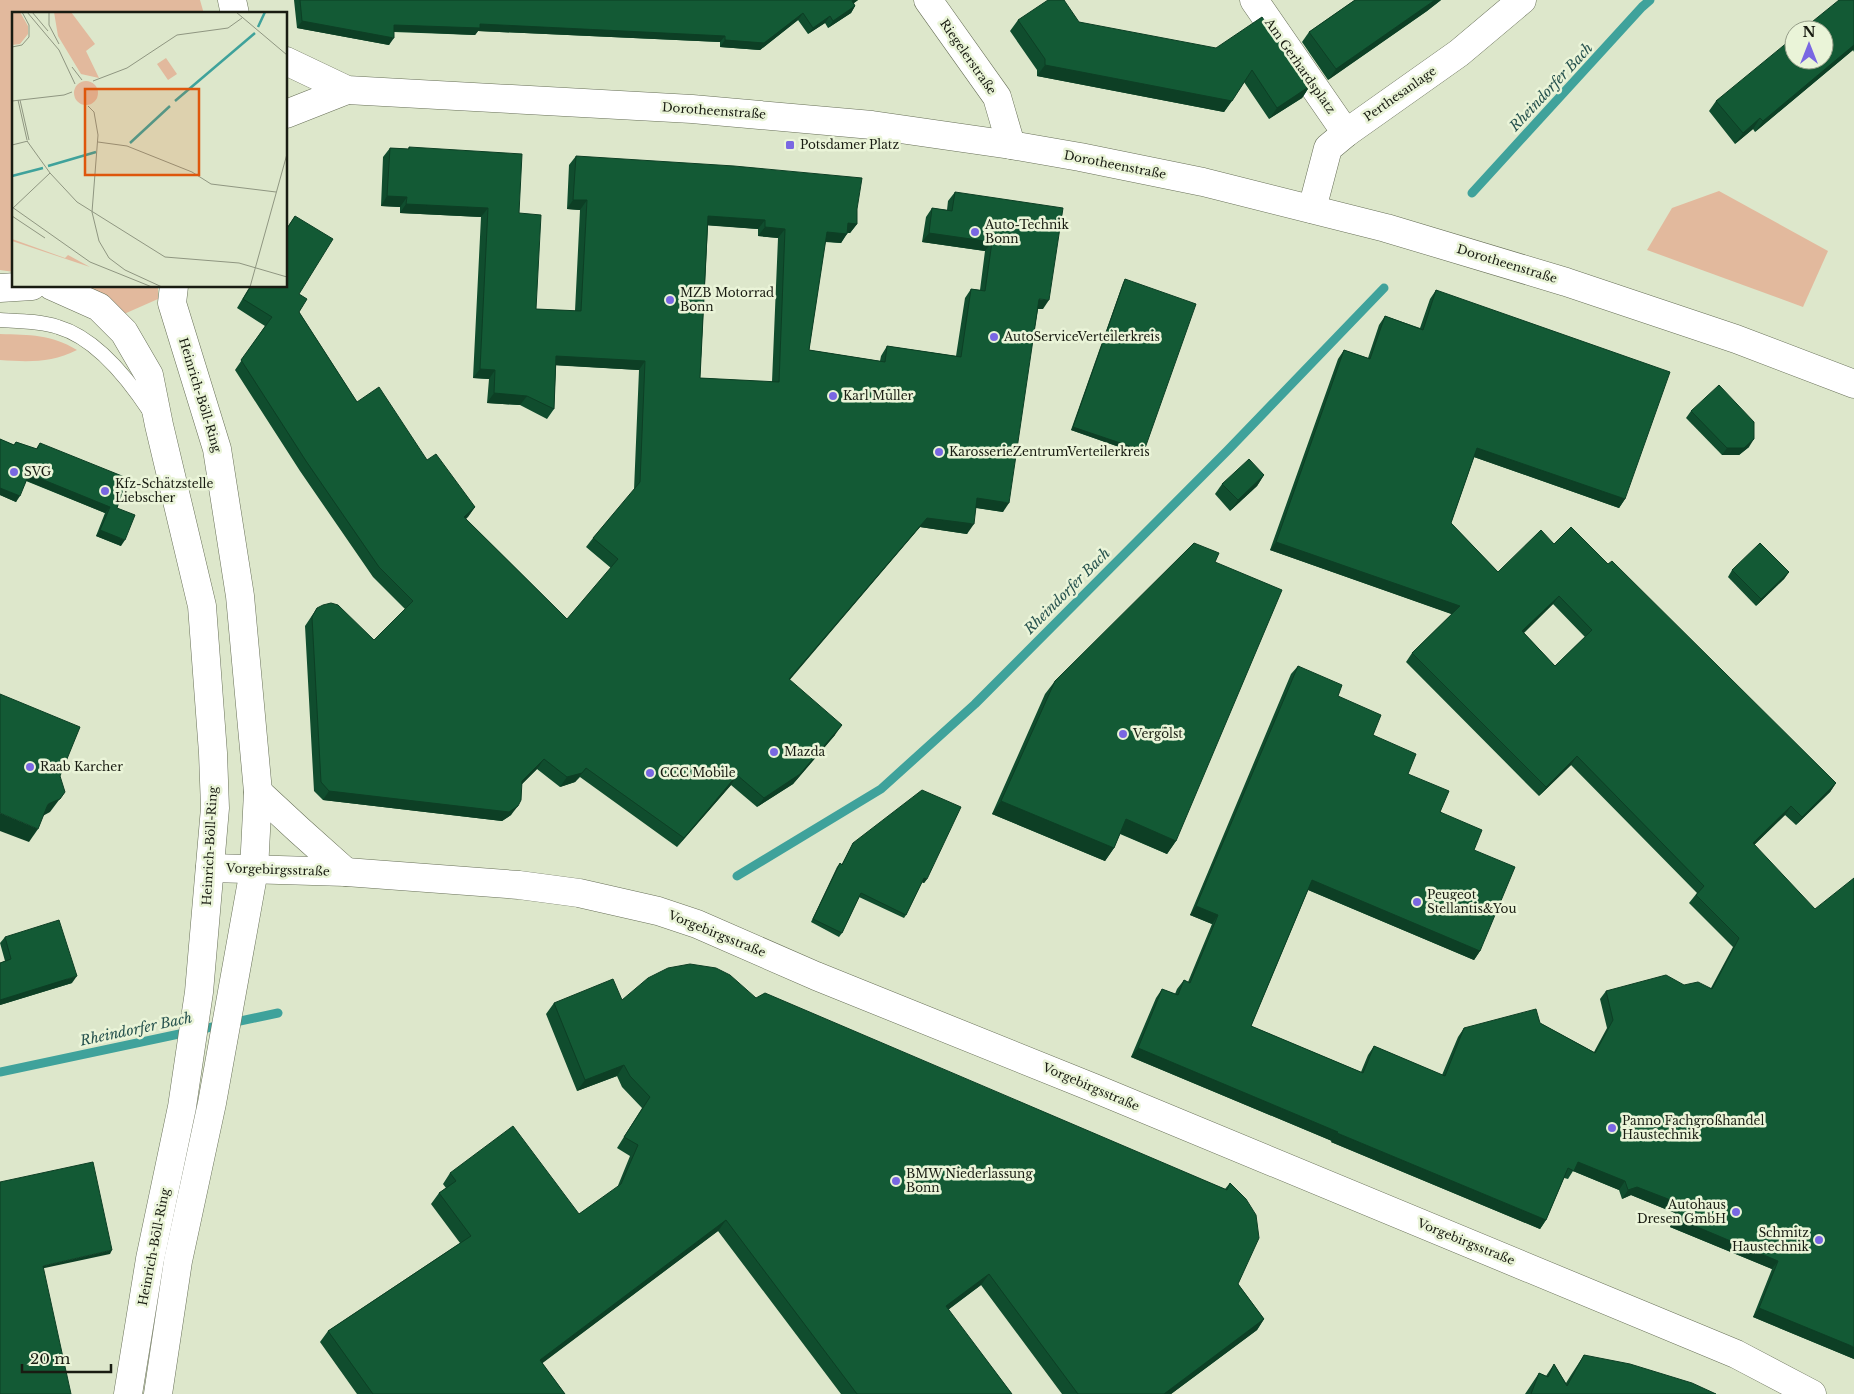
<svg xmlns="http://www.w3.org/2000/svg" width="1854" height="1394" font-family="'Libre Baskerville',serif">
<rect width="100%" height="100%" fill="#dde7cb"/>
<g fill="#e2b99d">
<polygon points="0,0 200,0 204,14 14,14 14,272 0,270"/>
<polygon points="1719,191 1828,251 1803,307 1647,250 1672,208"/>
<polygon points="87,286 158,286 158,299 124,314 87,290"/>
<path d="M0,334C30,335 51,334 77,350C51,363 28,362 0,360Z"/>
</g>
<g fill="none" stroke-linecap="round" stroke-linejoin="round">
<g stroke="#3fa29b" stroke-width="9">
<polyline points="1472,193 1642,7 1650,0"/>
<polyline points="737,876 881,789 975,704 1228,450 1384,288"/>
<polyline points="0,1072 278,1013"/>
</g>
<g stroke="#687058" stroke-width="15">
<path id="service" d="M0,320C19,321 40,321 58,327C96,338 129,380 150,412"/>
</g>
<g stroke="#687058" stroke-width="29">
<g id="minor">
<polyline points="928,0 997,97 1011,145"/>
<polyline points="1254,0 1346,133"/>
<polyline points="286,61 347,90 692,109 872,125 1011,145 1080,157 1203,182 1386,228 1566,282 1736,339 1854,384"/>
<polyline points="286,114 347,90"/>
<polyline points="1312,209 1328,148 1346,133 1459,53 1522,0"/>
</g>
</g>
<g stroke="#687058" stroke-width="29">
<g id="tertiary">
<polyline points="258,792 299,830 346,872"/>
<polyline points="210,868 346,872 519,885 579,893 658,911 697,924 816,976 1094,1088 1736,1354 1812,1394"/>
</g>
</g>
<g stroke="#687058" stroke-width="29">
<g id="secondary">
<polyline points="232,0 235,14"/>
<polyline points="52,286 99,307 124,332 149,375 159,425 202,606 213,753 215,808 199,992 182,1107 150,1259 128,1394"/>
<polyline points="0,288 32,286"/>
<polyline points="158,1394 178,1261 212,1103 254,870 258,792 240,596 217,449 172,303 174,286"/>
</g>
</g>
<use href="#service" stroke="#fff" stroke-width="14"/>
<use href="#minor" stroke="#fff" stroke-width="28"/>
<use href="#tertiary" stroke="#fff" stroke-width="28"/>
<use href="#secondary" stroke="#fff" stroke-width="28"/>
</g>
<g fill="#104d2e" fill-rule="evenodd">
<polygon points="294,0 858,0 854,3 855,6 851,13 828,28 825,23 808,34 798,20 760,50 720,47 720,42 478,31 475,35 394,32 389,45 297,28"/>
<polygon points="1355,0 1441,0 1427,11 1328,80 1302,42 1309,32"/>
<polygon points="1854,0 1854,52 1853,50 1755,132 1753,129 1735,144 1709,111 1716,101"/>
<polygon points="1018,20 1079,22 1310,86 1302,98 1269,119 1244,82 1224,112 1037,76 1037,70 1010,31"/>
<path d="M409,147L519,213L536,309L575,311L580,210L567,209L569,165L576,156L857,209V224L850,233H847L841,243L825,242L809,350L880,361L881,356L887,346L956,356L965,298L971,289L980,290L985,251L922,242L926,217L932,208L947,210L948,201L955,192L1043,309H1038L1003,512L976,508L967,534L920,527L789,680L835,735L793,784L757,807L731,785L677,847L580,777L575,782L560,787L537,769L522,784L511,815L502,821L323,800L314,791L305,626L317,608L374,640L405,609L373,577L300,471L235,370L265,326L237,308L250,286H286V229L295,216L299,312L357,402L427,460L475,507L466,519L567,619L611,568L586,547L593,538L634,490L639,370L556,365L554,409L547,419L520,405L487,403L489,379L473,378L481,217L400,213V207L381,206L383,157L390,148L408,149ZM708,225L758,229V236L778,238L772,382L700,378Z"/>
<polygon points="1125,279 1142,455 1071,430 1123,283"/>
<path d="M1436,290L1625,499L1619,508L1474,457L1451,523L1498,572L1554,544L1608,564L1836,783L1830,792L1796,825L1785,815L1754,845L1854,1359L1753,1317L1772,1269L1670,1227L1675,1213L1631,1195L1622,1199L1619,1190L1573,1171L1568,1179L1564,1178L1546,1220L1540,1229L1331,1142L1332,1141L1131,1057L1156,998L1162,989L1175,994L1177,989L1184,980L1188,982L1212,924L1190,915L1291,674L1298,666L1338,696L1408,774L1474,850L1480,951L1474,960L1308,890L1251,1026L1361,1072L1368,1055L1374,1046L1442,1075L1458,1037L1464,1028L1540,1023L1594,1052L1607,1028L1600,999L1606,991L1684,985L1711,988L1733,947L1689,903L1697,893L1571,765L1539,796L1406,662L1412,653L1452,614L1270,550L1338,359L1344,350L1368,358L1379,325L1385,316L1420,328L1430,299ZM1553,604L1585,637L1555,666L1524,633Z"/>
<polygon points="1691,411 1749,447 1739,455 1722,455 1686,418"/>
<polygon points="0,439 14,445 16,442 36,449 40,443 117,508 121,546 96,536 105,513 26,481 16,502 0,495"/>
<polygon points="1264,475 1257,486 1230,511 1215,494 1222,484"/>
<polygon points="1215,562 1176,841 1167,854 1120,834 1114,848 1105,861 992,814 1045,694 1055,681"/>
<polygon points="1732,570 1789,572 1784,579 1756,606 1728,577"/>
<polygon points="853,843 927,879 924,883 922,882 906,915 904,918 859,897 842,933 839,937 811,922 837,867 840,863 842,864"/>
<polygon points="5,937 72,983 0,1005 0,963 5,961 0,943"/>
<polygon points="756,998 1225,1189 1230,1183 1238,1284 1264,1319 1257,1330 1171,1394 1062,1394 981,1285 948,1310 1012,1394 841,1394 718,1231 542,1363 565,1394 357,1394 320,1342 328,1331 460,1243 431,1204 439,1193 446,1188 443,1184 450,1173 579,1214 617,1188 630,1156 617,1148 642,1108 622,1087 617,1076 577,1091 546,1014 554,1003 622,1000"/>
<polygon points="1584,1355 1716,1394 1525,1394 1539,1373 1546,1376 1554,1364 1566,1383 1571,1375"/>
</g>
<g fill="#0d3f25">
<polygon points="853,0 858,0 847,8"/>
<polygon points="1435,0 1441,0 1427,11 1328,80 1336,69"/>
<polygon points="855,6 851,13 828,28 833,21"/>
<polygon points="803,13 798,20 760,50 720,47 725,40"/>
<polygon points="830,16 825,23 808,34 813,28"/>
<polygon points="302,21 394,38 389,45 297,28"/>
<polygon points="480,24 725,36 720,42 478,31 475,35 389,31 394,25"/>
<polygon points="1854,45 1854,48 1853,50 1755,132 1763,121"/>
<polygon points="1045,65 1232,101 1224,112 1037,76"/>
<polygon points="1310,86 1302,98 1269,119 1277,108"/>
<polygon points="1760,118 1753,129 1735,144 1743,133"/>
<polygon points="387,196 407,197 400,207 381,206"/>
<polygon points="573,200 587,200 580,210 567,209"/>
<polygon points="406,204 488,208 481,217 400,213"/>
<polygon points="708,216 765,220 758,229 702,225"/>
<polygon points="848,223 857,224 850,233 842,232"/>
<polygon points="765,227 785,229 778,238 758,236"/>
<polygon points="827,232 847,234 841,243 820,241"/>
<polygon points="929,233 992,242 985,251 922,242"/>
<polygon points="1039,299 1049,300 1043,309 1032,308"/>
<polygon points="556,356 645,361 639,370 550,365"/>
<polygon points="480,369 495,370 489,379 473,378"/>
<polygon points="494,393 527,396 520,405 487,403"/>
<polygon points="1073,427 1144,451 1142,455 1071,430"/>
<polygon points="1754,439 1749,447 1739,455 1722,455 1727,448"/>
<polygon points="1477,448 1625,499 1619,508 1471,456"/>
<polygon points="29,474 110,507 105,513 25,480"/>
<polygon points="1264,475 1257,486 1230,511 1238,500"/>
<polygon points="0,488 20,496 16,502 0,495"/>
<polygon points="977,498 1009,503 1003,512 971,507"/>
<polygon points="475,507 468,517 457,526 464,517"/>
<polygon points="927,518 974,524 967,534 920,527 782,689 789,679"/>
<polygon points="100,530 125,540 121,546 96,536"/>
<polygon points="1276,542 1460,606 1454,615 1270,550"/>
<polygon points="1789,572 1784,579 1756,606 1761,599"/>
<polygon points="1559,596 1553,604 1516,640 1522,631"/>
<polygon points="842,725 835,735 793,784 757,807 764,798"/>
<polygon points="1577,756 1571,765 1539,796 1546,787"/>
<polygon points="544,759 537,769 516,790 522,781"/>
<polygon points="586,768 575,782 560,787 567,777"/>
<polygon points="737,775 731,785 677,847 684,838"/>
<polygon points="1836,783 1830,792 1796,825 1802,817"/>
<polygon points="329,791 518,806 511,815 502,821 323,800"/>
<polygon points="65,792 50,812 39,818 48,804"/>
<polygon points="1001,801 1114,848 1105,861 992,814"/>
<polygon points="1791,806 1785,815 1747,852 1753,843"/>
<polygon points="0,813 38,829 29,842 0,831"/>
<polygon points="1126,819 1176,841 1167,854 1117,832"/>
<polygon points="924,878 927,879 924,883 921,882"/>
<polygon points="1312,880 1480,951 1474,960 1306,889"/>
<polygon points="1196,906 1218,915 1212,924 1190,915"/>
<polygon points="77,976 72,983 0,1005 0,1000"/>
<polygon points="1138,1048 1338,1132 1332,1141 1131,1057"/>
<polygon points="624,1065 617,1076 577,1091 585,1080"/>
<polygon points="1337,1133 1546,1220 1540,1229 1331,1142"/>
<polygon points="1578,1162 1625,1181 1619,1190 1573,1171"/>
<polygon points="1637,1187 1681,1204 1675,1213 1631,1195 1622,1199 1628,1190"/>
<polygon points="1676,1218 1778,1261 1772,1269 1670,1227"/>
<polygon points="726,1220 718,1231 532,1371 540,1360"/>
<polygon points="112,1250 110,1254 40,1269 43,1266"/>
<polygon points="989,1274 981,1285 938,1317 946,1306"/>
<polygon points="1759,1308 1854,1347 1854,1359 1753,1317"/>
<polygon points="1264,1319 1257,1330 1171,1394 1164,1394"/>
</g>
<g fill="#135a35" stroke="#0d3f25" fill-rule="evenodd">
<polygon points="300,0 853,0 852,1 855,6 833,21 830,16 813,28 803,13 764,43 725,40 725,36 480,24 480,28 394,25 394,38 302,21"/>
<polygon points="1048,0 1064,0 1079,22 1216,48 1262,17 1310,86 1277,108 1252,70 1232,101 1045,65 1045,59 1018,20"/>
<polygon points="1355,0 1435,0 1336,69 1309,32"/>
<polygon points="1839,0 1854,0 1854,45 1763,121 1760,118 1743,133 1716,101 1794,37 1794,60 1824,60 1824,30 1802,30"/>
<path d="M409,147L522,154L519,213L541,215L536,309L581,311L587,200H573L576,156L734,166L862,178L857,209V224L848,223L847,234L827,232L809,350L885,362L887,346L961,357L971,289L985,291L992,242L929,233L932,208L952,211L955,192L1063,208L1049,300L1039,299L1009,503L977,498L974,524L927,518L789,679L842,725L800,774L764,798L737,775L684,838L586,768L582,773L567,777L544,759L522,781L521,800L518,806L509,812L329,791L321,782L312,617L317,608L323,605L331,603L338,605L374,640L413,601L379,567L306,461L241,360L272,317L243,299L251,286H286V230L295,216L333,239L299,294L307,299L299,312L357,402L379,387L427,460L436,454L475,507L464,517L567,619L618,559L593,538L640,482L645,361L556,356L554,409L527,396L494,393L495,370L480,369L488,208L406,204L407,197L387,196L390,148L409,149ZM708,216L765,220V227L785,229L779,382L700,378Z"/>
<polygon points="1125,279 1196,304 1144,451 1073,427"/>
<path d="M1436,290L1670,372L1625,499L1477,448L1451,523L1498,572L1541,530L1554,544L1571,527L1608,564L1612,561L1836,783L1802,817L1791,806L1753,843L1815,909L1854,878V1347L1759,1308L1778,1261L1676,1218L1681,1204L1637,1187L1628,1190L1625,1181L1578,1162L1574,1171L1568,1168L1546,1220L1337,1133L1338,1132L1138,1048L1162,989L1178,995L1184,980L1190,983L1218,915L1196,906L1298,666L1342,685L1338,696L1381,715L1373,735L1416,754L1408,774L1449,791L1440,812L1482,830L1474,850L1515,867L1480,951L1312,880L1251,1026L1363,1073L1374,1046L1445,1076L1464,1028L1536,1009L1540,1023L1595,1053L1613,1020L1606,991L1666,975L1684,985L1698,982L1712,989L1739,938L1696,895L1704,886L1577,756L1546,787L1412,653L1460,606L1276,542L1344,350L1370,359L1385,316L1423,330ZM1559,596L1592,630L1555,666L1522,631Z"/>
<polygon points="1719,385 1754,422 1754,439 1744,448 1727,448 1691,411"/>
<polygon points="0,439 14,445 16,442 37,449 40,443 127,478 117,508 135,515 125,540 100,530 110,507 29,474 20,496 0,488"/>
<polygon points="1249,459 1264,475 1238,500 1222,484"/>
<polygon points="1194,543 1219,553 1215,562 1282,590 1176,841 1126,819 1114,848 1001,801 1055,681"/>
<polygon points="1760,543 1789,572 1761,599 1732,570"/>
<polygon points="0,694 80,727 60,776 65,792 60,799 48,804 38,829 0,813"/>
<polygon points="922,790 961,807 927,879 924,878 906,915 861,893 842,933 813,919 840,863 842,865 853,843"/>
<polygon points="59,920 77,976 0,1000 0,963 11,959 5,937"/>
<polygon points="690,964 716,968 730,975 756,998 765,993 1227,1190 1230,1183 1246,1199 1256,1215 1259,1238 1238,1284 1264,1319 1164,1394 1078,1394 989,1274 946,1306 1012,1394 857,1394 726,1220 540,1360 565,1394 373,1394 328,1331 471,1236 439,1193 456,1181 450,1173 513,1126 579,1214 621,1184 638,1145 624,1137 650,1097 630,1076 624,1065 585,1080 554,1003 613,979 622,1000 648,978 668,968"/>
<polygon points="93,1162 112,1250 43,1266 71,1394 0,1394 0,1182"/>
<polygon points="1584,1355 1630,1364 1692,1383 1716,1394 1531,1394 1539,1373 1548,1377 1554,1364 1567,1386"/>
</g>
<g fill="#7967e2" stroke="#eaf4d8" stroke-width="2">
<rect x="785" y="140" width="10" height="10" rx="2.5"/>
<circle cx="975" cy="232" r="5"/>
<circle cx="670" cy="300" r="5"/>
<circle cx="994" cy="337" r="5"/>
<circle cx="833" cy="396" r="5"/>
<circle cx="939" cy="452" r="5"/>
<circle cx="14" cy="472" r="5"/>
<circle cx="105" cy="491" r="5"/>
<circle cx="1123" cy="734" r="5"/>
<circle cx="774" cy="752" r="5"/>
<circle cx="30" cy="767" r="5"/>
<circle cx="650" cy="773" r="5"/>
<circle cx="1417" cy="902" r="5"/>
<circle cx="1612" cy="1128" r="5"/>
<circle cx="896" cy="1181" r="5"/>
<circle cx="1736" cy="1212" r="5"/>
<circle cx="1819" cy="1240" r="5"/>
</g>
<g text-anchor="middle" stroke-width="5" stroke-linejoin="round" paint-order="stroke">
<g font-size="12" fill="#191c12" stroke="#eaf4d8">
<text transform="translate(968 57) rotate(55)" y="4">Riegelerstraße</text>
<text transform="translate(1300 66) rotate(55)" y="4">Am Gerhardsplatz</text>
<text transform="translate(1400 94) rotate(-35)" y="4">Perthesanlage</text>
<text transform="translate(714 111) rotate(4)" y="4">Dorotheenstraße</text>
<text transform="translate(1115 165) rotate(11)" y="4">Dorotheenstraße</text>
<text transform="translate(1507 264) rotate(17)" y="4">Dorotheenstraße</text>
<text transform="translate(200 395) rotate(73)" y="4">Heinrich-Böll-Ring</text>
<text transform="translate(210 846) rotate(-87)" y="4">Heinrich-Böll-Ring</text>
<text transform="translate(278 870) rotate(2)" y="4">Vorgebirgsstraße</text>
<text transform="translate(717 934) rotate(22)" y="4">Vorgebirgsstraße</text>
<text transform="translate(1091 1087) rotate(23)" y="4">Vorgebirgsstraße</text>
<text transform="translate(1466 1242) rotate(22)" y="4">Vorgebirgsstraße</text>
<text transform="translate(154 1247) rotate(-79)" y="4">Heinrich-Böll-Ring</text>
</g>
<g font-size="12" fill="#191c12" stroke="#eaf4d8" text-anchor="start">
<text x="800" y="149">Potsdamer Platz</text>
<text x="985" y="229">Auto-Technik<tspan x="985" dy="14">Bonn</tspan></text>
<text x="680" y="297">MZB Motorrad<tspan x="680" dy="14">Bonn</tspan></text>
<text x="1004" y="341">AutoServiceVerteilerkreis</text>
<text x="843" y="400">Karl Müller</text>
<text x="949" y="456">KarosserieZentrumVerteilerkreis</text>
<text x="24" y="476">SVG</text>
<text x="115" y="488">Kfz-Schätzstelle<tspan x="115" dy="14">Liebscher</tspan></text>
<text x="1133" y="738">Vergölst</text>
<text x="784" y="756">Mazda</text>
<text x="40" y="771">Raab Karcher</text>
<text x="660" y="777">CCC Mobile</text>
<text x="1427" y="899">Peugeot<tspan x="1427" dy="14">Stellantis&amp;You</tspan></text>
<text x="1622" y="1125">Panno Fachgroßhandel<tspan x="1622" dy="14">Haustechnik</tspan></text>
<text x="906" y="1178">BMW Niederlassung<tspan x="906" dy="14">Bonn</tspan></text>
<text x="1726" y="1209" text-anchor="end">Autohaus<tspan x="1726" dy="14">Dresen GmbH</tspan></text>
<text x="1809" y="1237" text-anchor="end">Schmitz<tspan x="1809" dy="14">Haustechnik</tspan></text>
</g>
<g font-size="14" font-style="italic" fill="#26524e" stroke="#eaf4d8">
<text transform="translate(1551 87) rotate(-47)" y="5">Rheindorfer Bach</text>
<text transform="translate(1067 591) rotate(-45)" y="5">Rheindorfer Bach</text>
<text transform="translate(136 1029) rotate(-12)" y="5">Rheindorfer Bach</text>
</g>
</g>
<g transform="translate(12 12)">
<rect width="275" height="275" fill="#dde7cb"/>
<path d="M0,0H8L16,14V22L8,32L0,33ZM42,0H59L83,32L74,39L87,66L69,62L46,24ZM154,46L165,62L156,68L145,52ZM62 81a12 12 0 1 1 24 0a12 12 0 1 1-24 0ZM0,227L53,246L56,243L78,255L0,229Z" fill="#e2b99d"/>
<path fill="none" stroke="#3fa29b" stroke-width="2.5" d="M246,15L253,0M163,89L243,21M118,131L158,94M36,154L84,140M0,164L31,156"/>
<path fill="none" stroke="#8f9681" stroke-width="1" d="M15,0L47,38L63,72M20,0L36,19M37,0V13L47,32M224,0L275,43M0,35L10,33L17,25V13L10,0M60,55L70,68M81,69L115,56L165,23L216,16L230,6M6,88L15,128M8,88L17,128M0,89L52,83L60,80M76,94L82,100L86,123L80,200M15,129L38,161L65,190L153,245L227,251L275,265M86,130L115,134L180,160L199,172L264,180M0,133L16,129M0,195L78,250L140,275M0,197L38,161M80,200L87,229L97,246L113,258L150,275M0,204L33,226M238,275L275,142"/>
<path fill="#de560c" fill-opacity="0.15" stroke="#de560c" stroke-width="2.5" d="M73,77H187V163H73Z"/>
<rect width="275" height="275" fill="none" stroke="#191c12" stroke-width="2.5"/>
</g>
<g transform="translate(1809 45)"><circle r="24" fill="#eaf4d8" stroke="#969e89"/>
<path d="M0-4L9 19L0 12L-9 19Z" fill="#7967e2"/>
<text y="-8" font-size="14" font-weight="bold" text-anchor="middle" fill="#191c12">N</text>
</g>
<path d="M22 1364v8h89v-8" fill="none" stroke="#191c12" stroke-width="2.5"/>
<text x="30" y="1364" font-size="15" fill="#191c12" stroke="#eaf4d8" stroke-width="4" paint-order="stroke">20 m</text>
</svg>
